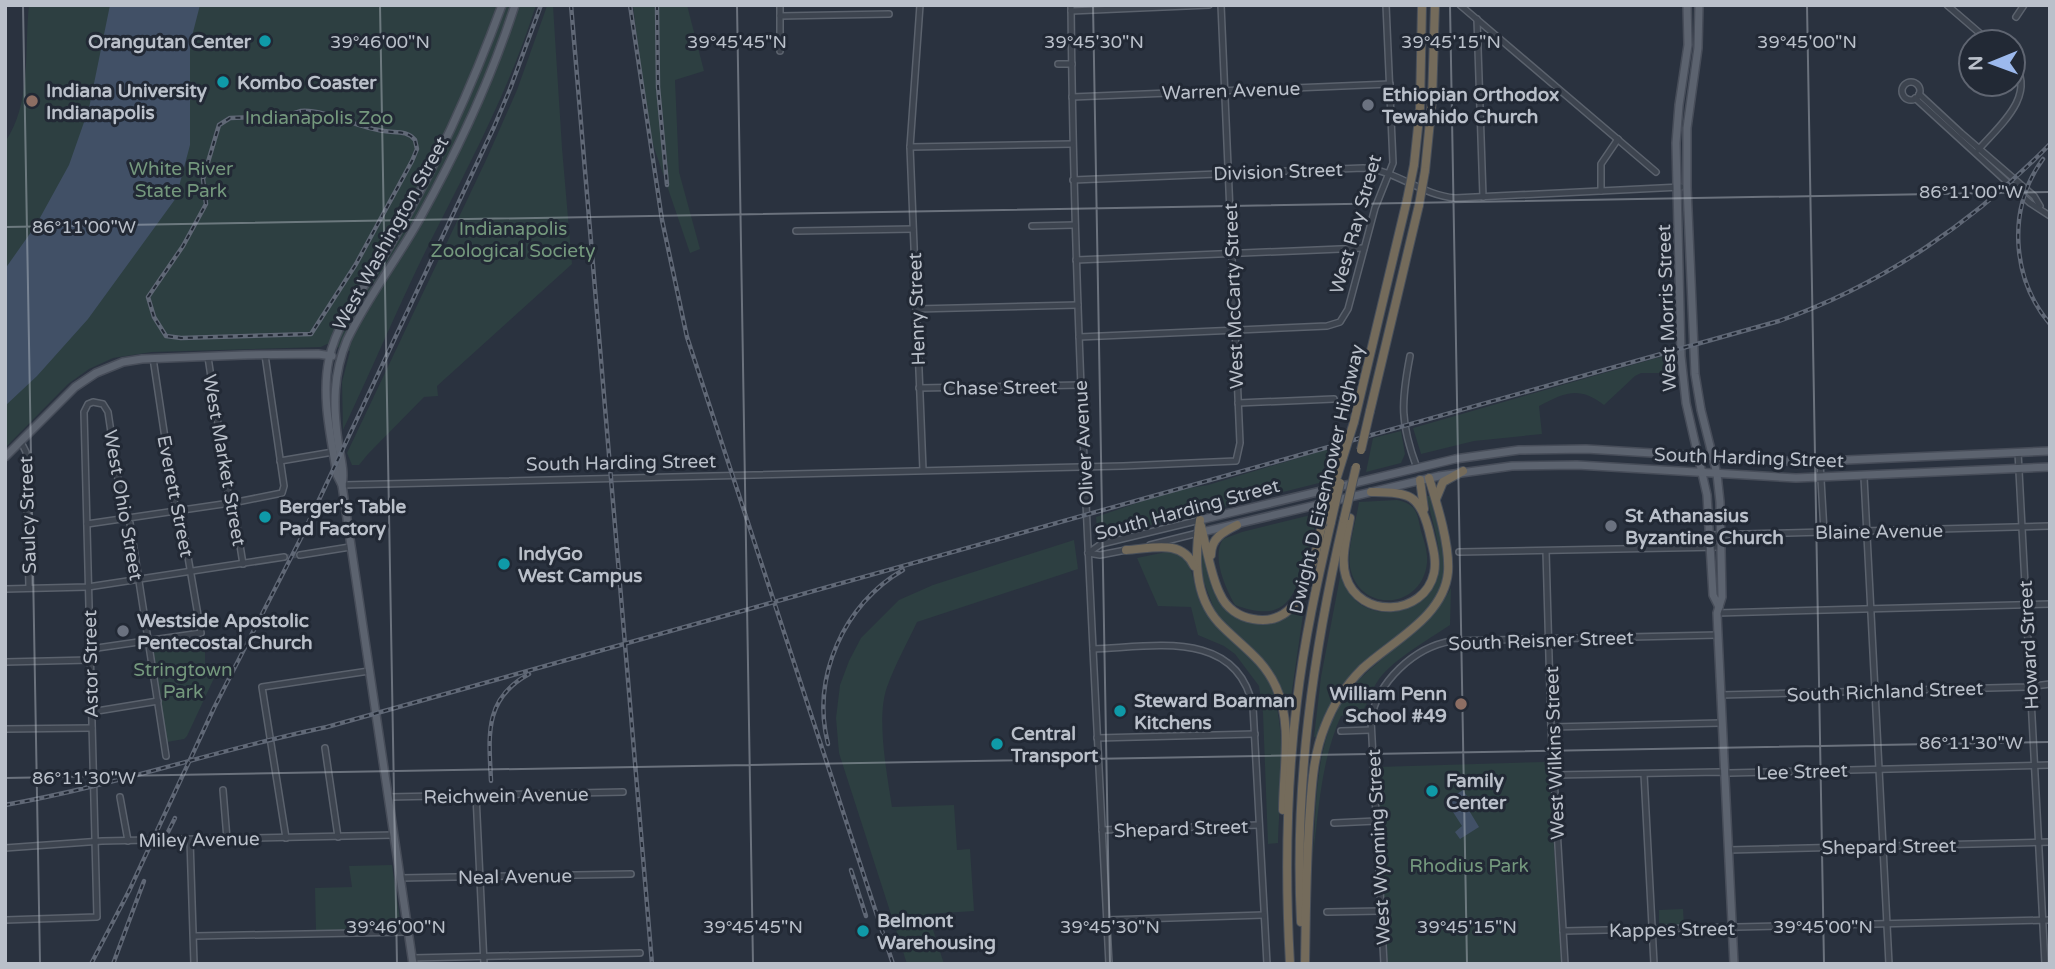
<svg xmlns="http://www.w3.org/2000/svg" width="2055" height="969" font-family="'Varela Round',sans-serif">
<rect width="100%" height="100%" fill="#2a323f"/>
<g fill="#2d3f41">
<path d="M29,5H536C510,88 470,163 431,240C400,302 373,367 343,430L342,382L350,351L327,344L321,347L152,352L113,358L89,369L68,384L5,448V142C32,103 24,50 29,5Z"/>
<polygon points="633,5 687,5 704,71 675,80 679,172 700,249 690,253 648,130"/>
<polygon points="547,6 553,6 562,148 572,264 437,386 438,396 424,397 368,454 359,465 352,465 347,453 487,158 517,90"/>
<path d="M1667,355V373H1641L1635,376L1604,405C1579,386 1566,392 1539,406L1542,434L1474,441L1421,454L1413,428Z"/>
<polygon points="1401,431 1405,454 1401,463 1366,472 1373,438"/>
<polygon points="1338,446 1327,481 1111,535 1104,535 1097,529 1096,517 1172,491 1208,485"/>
<path d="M1427,496H1430C1435,517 1444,542 1445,564C1447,610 1387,640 1358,668C1338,688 1325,711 1317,737H1314L1321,677L1341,572C1345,584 1349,596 1360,604C1387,622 1428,608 1437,577C1445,553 1431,521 1427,496Z"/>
<path d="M1397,500C1417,504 1417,513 1421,531C1424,541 1428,552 1427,563C1422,610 1359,614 1350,567C1347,548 1356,522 1359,502Z"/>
<path d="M1319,513C1314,529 1310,545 1305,562C1293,604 1281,622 1235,605C1226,589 1211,557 1223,539L1242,532Z"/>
<path d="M1074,540L1078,569L917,622C907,643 895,665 887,687C876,718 887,774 892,807L954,805L957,850L970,849L974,911L928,914L944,964H907L839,753L836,718L840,685L849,661L861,638L899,600L933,585Z"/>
<path d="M1199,547L1203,548C1207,565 1209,586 1219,601C1237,628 1286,631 1302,600L1305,601L1290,704H1286L1276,677L1262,658L1216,614L1202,577Z"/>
<path d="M1171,551C1198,560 1190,585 1203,608C1218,633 1245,646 1262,670C1291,710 1279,795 1278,843L1268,844L1263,713L1259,686L1235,654L1224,646L1198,635L1191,607L1158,606L1137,558Z"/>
<path d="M1451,588L1450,625C1428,640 1395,658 1379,679C1371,690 1369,703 1361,713L1341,716C1321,761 1319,808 1313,856C1317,795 1314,730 1357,682C1366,672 1378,663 1389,653C1412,631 1436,617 1451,588Z"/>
<polygon points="205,637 205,666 215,667 215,676 187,736 184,739 167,742 153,647 155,646 155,643"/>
<polygon points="1544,762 1549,763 1561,964 1388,964 1377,767"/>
<polygon points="392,865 401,927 399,930 316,931 315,888 352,887 349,866"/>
<polygon points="1683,909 1684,925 1659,926 1659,910"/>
</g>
<g fill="#415066">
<polygon points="110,5 200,5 190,44 190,145 176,198 88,319 37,376 5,406 5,269 36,225 69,165 89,108"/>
<polygon points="1463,790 1468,798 1464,802 1479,827 1460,839 1455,832 1462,826 1446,801"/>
</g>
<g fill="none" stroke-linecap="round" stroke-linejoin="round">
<polyline stroke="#404754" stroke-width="5" stroke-dasharray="5 2.5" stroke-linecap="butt" points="284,557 300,555"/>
<g stroke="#5b626d" stroke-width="8">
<g id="minor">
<polyline points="780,5 780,51"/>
<polyline points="920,5 910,147 923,470"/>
<path d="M1071,5C1074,325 1093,644 1109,964"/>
<polyline points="1460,5 1656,172"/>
<polyline points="1947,5 1990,42"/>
<polyline points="1071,11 1209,5"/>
<polyline points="780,16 889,14"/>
<polyline points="2016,17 2024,5"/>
<polyline points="1477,19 1483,197"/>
<polyline points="1058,64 1072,64"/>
<circle cx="1911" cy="91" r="9"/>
<polyline points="1919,94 1961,133 2034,196 2040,206"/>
<polyline points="1072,97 1390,84"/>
<polyline points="1915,98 2030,203 2050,216"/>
<polyline points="910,147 1072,144"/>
<path d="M1978,150C1999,126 2038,95 2013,62"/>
<path d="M1073,180L1363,168C1396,170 1421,195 1455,198L1681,187"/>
<polyline points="1601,191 1601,164 1618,139"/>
<polyline points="1032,226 1075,225"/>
<polyline points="796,231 913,229"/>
<polyline points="1076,260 1364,248"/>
<polyline points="916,309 1078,305"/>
<polyline points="1079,337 1327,326 1340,322 1348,309 1375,208 1393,163 1386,5"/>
<path d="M1410,356C1401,402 1400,423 1417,468"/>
<polyline points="208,357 229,498 234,508 243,564"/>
<polyline points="919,388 1081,385"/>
<polyline points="1238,403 1334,399"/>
<polyline points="21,442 26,452 29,588"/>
<polyline points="2018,452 2045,964"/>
<polyline points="280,461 333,452"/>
<polyline points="1820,462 1824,532"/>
<polyline points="1864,477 1889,964"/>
<polyline points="342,485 1123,466 1236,461 1240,443 1221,5"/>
<polyline points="87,524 237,502 282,493 284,486 265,355"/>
<polyline points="1709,535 2050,526"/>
<polyline points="1150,545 1198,533"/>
<polyline points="1546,551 1551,727 1565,964"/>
<polyline points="1459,552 1722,547"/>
<polyline points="1088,553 1101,544 1200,520"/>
<polyline points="1088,553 1100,555 1126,550"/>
<polyline points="300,555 350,547"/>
<polyline points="5,589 88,587 284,557"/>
<polyline points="1717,613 2050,604"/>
<polyline points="90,649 201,633 181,516 175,505 153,358"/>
<path d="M1093,649C1153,647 1237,628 1253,707L1267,964"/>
<polyline points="5,662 90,660"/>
<polyline points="1720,695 2027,687 2050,684"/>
<polyline points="91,712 158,701"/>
<polyline points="1551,727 1721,723"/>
<polyline points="5,729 92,728"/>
<polyline points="1341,731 1371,730"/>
<polyline points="1097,738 1255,734"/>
<polyline points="325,748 338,837"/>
<polyline points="1644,774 1654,964"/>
<polyline points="1554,775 1719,772 1729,773 2050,765"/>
<polyline points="223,790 227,839"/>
<polyline points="476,795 484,964"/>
<polyline points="120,797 128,841"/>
<polyline points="388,797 623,792"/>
<polyline points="1334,823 1376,821"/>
<polyline points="1102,830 1259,825"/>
<polyline points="286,838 262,687 369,671"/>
<polyline points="190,840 194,964"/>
<polyline points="5,848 102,841 394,835"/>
<polyline points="1728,850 2050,842"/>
<polyline points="400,878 631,874"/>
<polyline points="1327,912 1381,911"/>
<polyline points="5,920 97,917 84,412 88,404 93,402 103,404 108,412 123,513 130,523 166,756"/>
<polyline points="1107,920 1264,915"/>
<polyline points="1563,931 2050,920"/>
<polyline points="194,936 408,932"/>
<polyline points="412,958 640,953"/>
<path d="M1384,964L1371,720C1377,682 1414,647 1452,641L1718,635"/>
</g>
</g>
<g stroke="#474d59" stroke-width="10">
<g id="major">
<polyline points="1687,5 1688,45 1679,105 1676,143 1681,356 1686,403 1707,495 1713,595 1719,607"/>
<polyline points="1699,5 1698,48 1687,128 1687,187 1695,374 1701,410 1717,474 1720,502 1722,597 1717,613 1718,635 1734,964"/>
<polyline points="5,457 75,387 96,373 123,362 142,359 244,355 318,354 332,356"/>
<path d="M342,485L337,475C331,437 321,397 329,359C338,317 371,279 392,242C436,166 472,87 502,5"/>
<polyline points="1200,520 1455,459 1519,450 1586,449 1801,462 2050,451"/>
<polyline points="1198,533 1439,476 1512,466 1577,465 1796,478 2050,467"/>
<path d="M413,964L342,485C345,471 340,455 338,441C333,406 333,374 347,340C367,298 396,261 419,220C457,152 491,80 515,5"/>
</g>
</g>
<g stroke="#484f5a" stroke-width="10">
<g id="highway">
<polyline points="1414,165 1420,108 1422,5"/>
<polyline points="1425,171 1432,101 1435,5"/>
<polyline points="1370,411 1419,205"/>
<polyline points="1354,422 1407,200"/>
<polyline points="1420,480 1424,509"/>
<polyline points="1436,499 1443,482 1463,471"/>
<path d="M1350,518C1347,536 1340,559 1346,577C1359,619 1424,617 1434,573C1437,559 1432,545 1429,531C1419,492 1408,493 1371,492"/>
<path d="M1200,520C1195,555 1193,595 1219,623C1240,645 1263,658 1276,687C1293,724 1283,770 1283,810"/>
<path d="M1201,526C1206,545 1211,577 1220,594C1226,608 1239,617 1253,619C1305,629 1313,560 1322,525"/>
<path d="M1126,550C1150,549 1182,538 1194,566"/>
<path d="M1211,555C1211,538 1223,532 1237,525"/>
<path d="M1301,922C1294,786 1313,652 1344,519"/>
<path d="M1290,964C1285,876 1286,789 1297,701C1304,641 1317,582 1331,522"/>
<path d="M1305,964C1306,912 1306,861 1310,810C1312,781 1314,753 1325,726C1333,705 1346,685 1362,669C1392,641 1444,617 1448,572C1450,545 1437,504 1429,478"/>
</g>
</g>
<use href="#minor" stroke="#3d444f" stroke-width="5"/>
<use href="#major" stroke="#5c636f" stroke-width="7"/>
<use href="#highway" stroke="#746b5b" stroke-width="8"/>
<g stroke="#606876" stroke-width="4.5">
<g id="rail">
<polyline points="571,5 652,964"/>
<polyline points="630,5 662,220 687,337 893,964"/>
<polyline points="657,5 658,87 667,185"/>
<path d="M301,111C325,109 357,128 384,131C396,133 407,130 415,140L417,149L412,161L356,264L311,334L181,338L166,336L154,317L148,297L183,246L206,204L203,179L219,125L230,118L286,116Z"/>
<path d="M2043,159C2007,208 2011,278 2050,324"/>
<path d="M828,744C811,677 844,604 903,570"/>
<path d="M491,781C489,736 483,699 529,674"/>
<path d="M5,805C114,786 219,749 327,727L1779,321C1882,285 1974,222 2050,144"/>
<polyline points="161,846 175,818"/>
<polyline points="851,870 866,916"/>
<polyline points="91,964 129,891 214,708 302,536 494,127 510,89 541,5"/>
<polyline points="113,964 144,881"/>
</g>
</g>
<use href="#rail" stroke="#222935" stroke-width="2" stroke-dasharray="5" stroke-linecap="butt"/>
<g stroke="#484f5a" stroke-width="10" stroke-linecap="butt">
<g id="highway-bridge">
<polyline points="1407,200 1414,165"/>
<polyline points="1419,205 1425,171"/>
<polyline points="1361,450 1370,411"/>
<polyline points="1344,519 1356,467"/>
<polyline points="1331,522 1340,483"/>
<polyline points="1322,525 1354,422"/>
</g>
</g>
<use href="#highway-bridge" stroke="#746b5b" stroke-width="8"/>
</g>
<path fill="none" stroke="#bac0ca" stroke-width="2" stroke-opacity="0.45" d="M23,5L40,964M380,5L397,964M737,5L753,964M1093,5L1110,964M1450,5L1467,964M1807,5L1824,964M5,227L2050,192M5,778L2050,742"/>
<g fill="#0f9aa8" stroke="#222935" stroke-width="2.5">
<circle cx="265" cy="41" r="7"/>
<circle cx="223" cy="82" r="7"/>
<circle cx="265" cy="517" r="7"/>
<circle cx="504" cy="564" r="7"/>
<circle cx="1120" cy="711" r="7"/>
<circle cx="997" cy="744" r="7"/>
<circle cx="1432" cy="791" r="7"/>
<circle cx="863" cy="931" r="7"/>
</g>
<g fill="#8d6e63" stroke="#222935" stroke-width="2.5">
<circle cx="32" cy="101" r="7"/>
<circle cx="1461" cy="704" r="7"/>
</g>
<g fill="#6b7280" stroke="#222935" stroke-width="2.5">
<circle cx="1368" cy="105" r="7"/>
<circle cx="1611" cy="526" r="7"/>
<circle cx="123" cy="631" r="7"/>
</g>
<g text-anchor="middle" stroke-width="6" stroke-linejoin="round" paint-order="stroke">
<g font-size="19" font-weight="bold" fill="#bac0ca" stroke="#222935" text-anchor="start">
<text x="251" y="48" text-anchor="end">Orangutan Center</text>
<text x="237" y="89">Kombo Coaster</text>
<text x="46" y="97">Indiana University<tspan x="46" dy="22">Indianapolis</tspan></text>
<text x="1382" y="101">Ethiopian Orthodox<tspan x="1382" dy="22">Tewahido Church</tspan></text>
<text x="279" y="513">Berger's Table<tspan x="279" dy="22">Pad Factory</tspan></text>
<text x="1625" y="522">St Athanasius<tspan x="1625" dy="22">Byzantine Church</tspan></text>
<text x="518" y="560">IndyGo<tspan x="518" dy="22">West Campus</tspan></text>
<text x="137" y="627">Westside Apostolic<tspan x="137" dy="22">Pentecostal Church</tspan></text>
<text x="1447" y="700" text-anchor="end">William Penn<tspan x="1447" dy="22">School #49</tspan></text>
<text x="1134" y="707">Steward Boarman<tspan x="1134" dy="22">Kitchens</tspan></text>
<text x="1011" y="740">Central<tspan x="1011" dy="22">Transport</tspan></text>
<text x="1446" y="787">Family<tspan x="1446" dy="22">Center</tspan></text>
<text x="877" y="927">Belmont<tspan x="877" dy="22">Warehousing</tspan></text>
</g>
<g font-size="19" fill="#bac0ca" stroke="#222935">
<text transform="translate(1231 90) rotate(-2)" y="7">Warren Avenue</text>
<text transform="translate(1278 171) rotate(-2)" y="7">Division Street</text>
<text transform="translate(1355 224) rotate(-74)" y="7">West Ray Street</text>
<text transform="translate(390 233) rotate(-61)" y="7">West Washington Street</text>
<text transform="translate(1233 296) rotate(-92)" y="7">West McCarty Street</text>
<text transform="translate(1666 308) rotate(-92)" y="7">West Morris Street</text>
<text transform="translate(916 309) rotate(-92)" y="7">Henry Street</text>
<text transform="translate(1000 387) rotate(-1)" y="7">Chase Street</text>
<text transform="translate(1083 443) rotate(-93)" y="7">Oliver Avenue</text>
<text transform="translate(1749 457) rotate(2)" y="7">South Harding Street</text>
<text transform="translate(225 460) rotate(80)" y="7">West Market Street</text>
<text transform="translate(621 462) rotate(-1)" y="7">South Harding Street</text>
<text transform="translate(1326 479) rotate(-77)" y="7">Dwight D Eisenhower Highway</text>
<text transform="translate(176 496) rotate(79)" y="7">Everett Street</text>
<text transform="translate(124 505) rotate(80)" y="7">West Ohio Street</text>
<text transform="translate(1187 509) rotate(-15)" y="7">South Harding Street</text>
<text transform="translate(27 515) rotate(-92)" y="7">Saulcy Street</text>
<text transform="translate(1879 531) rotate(-1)" y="7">Blaine Avenue</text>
<text transform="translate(1541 640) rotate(-2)" y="7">South Reisner Street</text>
<text transform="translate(2028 645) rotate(-93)" y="7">Howard Street</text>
<text transform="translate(90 664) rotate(-91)" y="7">Astor Street</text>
<text transform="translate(1885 691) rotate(-2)" y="7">South Richland Street</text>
<text transform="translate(1554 753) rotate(-92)" y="7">West Wilkins Street</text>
<text transform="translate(1802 771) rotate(-2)" y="7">Lee Street</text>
<text transform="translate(506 795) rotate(-1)" y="7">Reichwein Avenue</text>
<text transform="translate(1181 828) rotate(-2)" y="7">Shepard Street</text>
<text transform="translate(199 839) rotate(-1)" y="7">Miley Avenue</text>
<text transform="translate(1889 846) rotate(-1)" y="7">Shepard Street</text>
<text transform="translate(1378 847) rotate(-93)" y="7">West Wyoming Street</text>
<text transform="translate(515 876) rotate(-1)" y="7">Neal Avenue</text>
<text transform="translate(1672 929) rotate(-1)" y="7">Kappes Street</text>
</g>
<g font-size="19" fill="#74987d" stroke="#222935">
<text x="319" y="124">Indianapolis Zoo</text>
<text x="181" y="175">White River<tspan x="181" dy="22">State Park</tspan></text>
<text x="513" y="235">Indianapolis<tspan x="513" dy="22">Zoological Society</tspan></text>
<text x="183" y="676">Stringtown<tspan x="183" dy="22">Park</tspan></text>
<text x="1469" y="872">Rhodius Park</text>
</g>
</g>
<g font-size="18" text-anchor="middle" fill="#bac0ca" stroke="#222935" stroke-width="6" stroke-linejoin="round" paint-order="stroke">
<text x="380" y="48">39°46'00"N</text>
<text x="737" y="48">39°45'45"N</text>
<text x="1094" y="48">39°45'30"N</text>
<text x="1451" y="48">39°45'15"N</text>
<text x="1807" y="48">39°45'00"N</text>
<text x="1971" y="198">86°11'00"W</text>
<text x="84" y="233">86°11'00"W</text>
<text x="1971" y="749">86°11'30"W</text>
<text x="84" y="784">86°11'30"W</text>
<text x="396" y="933">39°46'00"N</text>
<text x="753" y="933">39°45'45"N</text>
<text x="1110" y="933">39°45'30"N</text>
<text x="1467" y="933">39°45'15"N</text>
<text x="1823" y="933">39°45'00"N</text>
</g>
<rect width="2055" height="969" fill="none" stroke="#bac0ca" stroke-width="14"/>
<g transform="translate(1992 63) rotate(269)"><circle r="33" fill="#222935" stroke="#5f6571" stroke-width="2"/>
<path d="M0-5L12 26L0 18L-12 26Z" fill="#9cb9ed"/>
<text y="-10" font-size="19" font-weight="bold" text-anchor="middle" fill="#bac0ca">N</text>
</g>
</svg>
